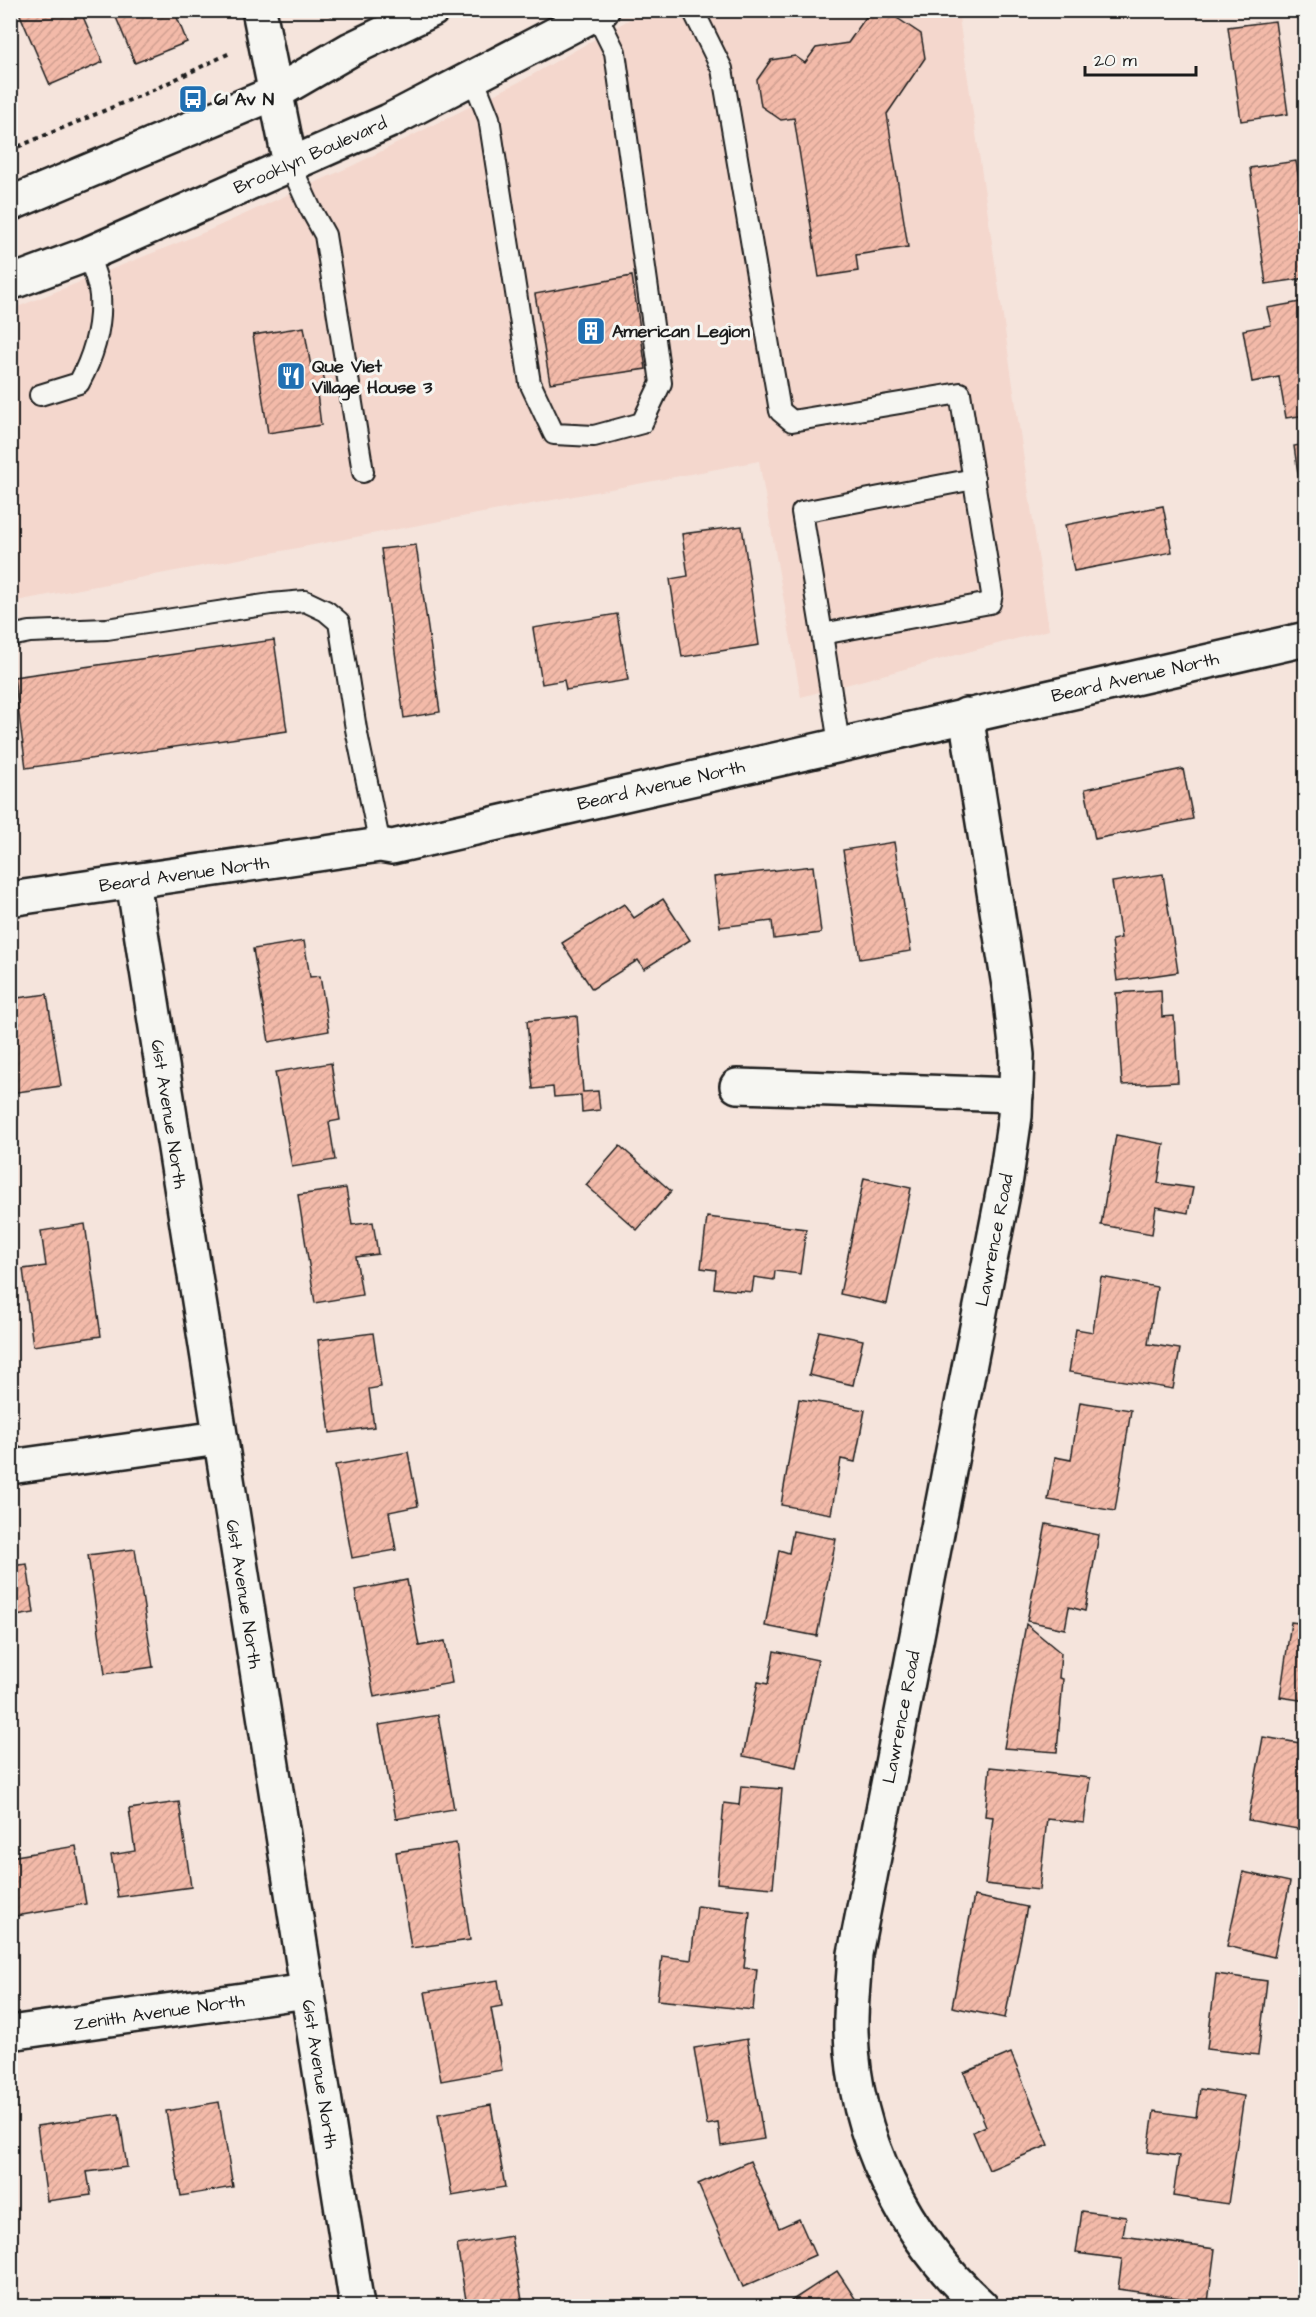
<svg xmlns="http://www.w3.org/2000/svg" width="1316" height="2317" font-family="'Architects Daughter',sans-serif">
<defs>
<pattern id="building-hatch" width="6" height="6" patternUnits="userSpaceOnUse" patternTransform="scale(1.5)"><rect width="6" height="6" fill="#f3baa9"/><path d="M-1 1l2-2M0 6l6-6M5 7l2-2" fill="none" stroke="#d09f91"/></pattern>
</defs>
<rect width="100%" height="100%" fill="#f5e4dc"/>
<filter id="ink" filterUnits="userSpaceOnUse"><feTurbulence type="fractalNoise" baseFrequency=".0167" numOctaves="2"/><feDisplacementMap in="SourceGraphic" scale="12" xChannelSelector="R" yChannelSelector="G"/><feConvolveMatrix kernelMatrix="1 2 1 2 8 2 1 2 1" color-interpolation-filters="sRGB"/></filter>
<g filter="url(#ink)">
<polygon fill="#f4d7cd" points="644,11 958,11 1049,630 801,697 759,461 11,602 10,310 205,232 354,165 525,79"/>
<g fill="url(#building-hatch)" stroke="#1c1c1c" stroke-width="1.5">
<polygon points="18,10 80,10 103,62 50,85"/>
<polygon points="113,10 174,10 187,42 135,63"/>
<polygon points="891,14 921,34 925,58 887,114 908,247 856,255 858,271 819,277 794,118 781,120 761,106 757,80 771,60 795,56 805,63 816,48 848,43 866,17"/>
<polygon points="1275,21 1288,114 1241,121 1228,27"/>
<polygon points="1296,161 1306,226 1306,278 1266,284 1250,168"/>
<polygon points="632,276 646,369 550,383 535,294"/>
<polygon points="1306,301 1306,415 1286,418 1279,377 1252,382 1243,330 1271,325 1267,308"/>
<polygon points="304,327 311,367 322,366 325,385 316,386 321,425 268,433 253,335"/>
<polygon points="1306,444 1306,521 1305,521 1294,446"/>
<polygon points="1163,506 1172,552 1074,571 1065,525"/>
<polygon points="742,526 759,645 682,657 670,579 688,576 682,534"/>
<polygon points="416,545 440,712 404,718 381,549"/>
<polygon points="617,614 628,680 566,690 564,680 542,684 533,628"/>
<polygon points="274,640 287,731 26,768 14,677"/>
<polygon points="1183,769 1193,819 1095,839 1085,789"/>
<polygon points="894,842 911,951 860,959 843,850"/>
<polygon points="813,866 821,933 774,939 772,921 720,927 714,877"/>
<polygon points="1163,874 1178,972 1117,981 1112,940 1121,938 1112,882"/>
<polygon points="663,899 690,940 644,969 638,960 592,989 562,943 624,904 634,918"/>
<polygon points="304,941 310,977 320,976 329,1031 269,1042 253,949"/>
<polygon points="1161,990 1162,1017 1174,1016 1178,1082 1122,1085 1116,993"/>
<polygon points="47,994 61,1086 10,1093 10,999"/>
<polygon points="577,1016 583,1092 598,1091 600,1110 582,1112 581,1095 554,1097 553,1087 533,1089 527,1021"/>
<polygon points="331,1063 340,1120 329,1122 335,1160 292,1167 275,1072"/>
<polygon points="1116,1135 1164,1144 1158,1183 1193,1188 1188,1213 1156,1207 1152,1234 1101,1225"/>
<polygon points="620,1146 671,1191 637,1230 586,1185"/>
<polygon points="864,1178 911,1188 887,1304 840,1294"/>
<polygon points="346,1188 352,1225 373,1222 378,1254 356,1257 362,1295 315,1303 298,1195"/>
<polygon points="707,1217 806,1229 800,1274 775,1271 774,1280 754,1277 752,1292 714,1288 716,1270 701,1268"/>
<polygon points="85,1224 101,1336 33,1346 23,1269 46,1266 41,1231"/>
<polygon points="1101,1277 1157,1287 1148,1344 1180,1349 1173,1389 1069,1372 1076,1329 1093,1332"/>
<polygon points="819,1331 863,1340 853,1385 809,1375"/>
<polygon points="373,1333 381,1387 369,1389 374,1427 330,1433 318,1340"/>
<polygon points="799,1399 865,1410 855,1462 841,1459 831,1514 781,1505"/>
<polygon points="1080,1402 1131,1410 1115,1511 1048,1500 1055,1457 1071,1460"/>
<polygon points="408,1452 418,1506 389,1512 396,1550 352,1558 335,1465"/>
<polygon points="1046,1524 1099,1535 1085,1611 1069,1607 1065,1629 1027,1621"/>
<polygon points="793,1531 836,1539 817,1636 765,1626 779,1550 789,1553"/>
<polygon points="1306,1531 1306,1567 1300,1566"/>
<polygon points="135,1549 153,1667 105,1674 88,1555"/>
<polygon points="27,1564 34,1613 10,1617 10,1566"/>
<polygon points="407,1580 419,1646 445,1641 452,1683 374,1697 355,1590"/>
<polygon points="1291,1622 1306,1624 1306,1701 1280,1697"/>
<polygon points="1026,1624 1061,1653 1059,1678 1063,1679 1057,1752 1004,1748"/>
<polygon points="774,1651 818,1660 796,1767 743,1756 758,1682 768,1684"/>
<polygon points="438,1715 454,1809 396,1819 379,1725"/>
<polygon points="1263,1737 1306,1744 1306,1818 1303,1830 1248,1820"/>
<polygon points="990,1767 1090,1778 1084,1823 1047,1819 1039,1890 985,1884 993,1817 985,1816"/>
<polygon points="741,1786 782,1789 773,1888 717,1883 724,1803 739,1805"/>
<polygon points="179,1802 191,1887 118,1897 111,1855 135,1851 129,1809"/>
<polygon points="456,1843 470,1940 411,1948 396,1852"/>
<polygon points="76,1846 86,1904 10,1917 10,1857"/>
<polygon points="1243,1872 1290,1882 1274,1957 1227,1946"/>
<polygon points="974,1896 1027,1907 1005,2018 952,2007"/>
<polygon points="697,1906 750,1912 744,1968 757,1969 753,2010 657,2000 662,1956 691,1960"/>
<polygon points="1216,1974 1267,1981 1258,2055 1207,2049"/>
<polygon points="498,1980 502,2006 491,2008 502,2070 441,2081 425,1992"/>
<polygon points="747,2039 764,2139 721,2146 718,2123 707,2125 694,2048"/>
<polygon points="1011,2053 1049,2145 989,2170 973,2132 986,2126 964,2073"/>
<polygon points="1200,2089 1244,2096 1228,2204 1173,2196 1179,2156 1148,2152 1154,2111 1196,2117"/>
<polygon points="219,2102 233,2187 181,2196 166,2111"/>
<polygon points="491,2105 505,2187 452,2196 438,2114"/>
<polygon points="119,2114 127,2167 87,2172 91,2195 47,2201 37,2126"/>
<polygon points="750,2161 779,2228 799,2219 815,2255 743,2287 698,2184"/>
<polygon points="1082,2211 1126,2217 1123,2236 1215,2249 1208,2302 1118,2289 1122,2259 1076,2253"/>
<polygon points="511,2236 523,2306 467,2306 457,2245"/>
<polygon points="837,2271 860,2306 794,2306 791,2301"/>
</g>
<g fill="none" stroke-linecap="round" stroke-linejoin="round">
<g stroke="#1c1c1c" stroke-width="24">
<g id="service">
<polyline points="693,10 722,69 780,411 792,421 960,393 992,594 990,603 822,634 839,744"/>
<polyline points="473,78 489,118 530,383 554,434 594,436 642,423 661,383 615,52 596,14"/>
<polyline points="290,164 310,208 325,235 363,472"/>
<path d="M40,395L79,383C93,357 102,326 100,296C99,282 92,267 88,254"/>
<polyline points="822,634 802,512 974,479"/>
<polyline points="10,636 30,632 107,629 271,604 305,601 326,611 339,622 356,729 380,845"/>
</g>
</g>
<g stroke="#1c1c1c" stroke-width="38">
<g id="minor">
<polyline points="259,10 290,164"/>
<path d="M966,715L1010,992L1017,1055L1015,1116L1006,1178L855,1954C854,1980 850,2007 851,2032C854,2137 904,2236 981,2306"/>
<polyline points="133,881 357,2306"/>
<polyline points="10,899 380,845 392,847 1306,639"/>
<polyline points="737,1086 1016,1095"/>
<polyline points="10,1467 219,1438"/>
<polyline points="10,2033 307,1991"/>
</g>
</g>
<g stroke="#1c1c1c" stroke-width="38">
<g id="secondary">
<polyline points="10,204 277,92 351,49 432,10"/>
<polyline points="10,283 88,254 389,121 602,10"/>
</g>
</g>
<g stroke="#1c1c1c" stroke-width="4" stroke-dasharray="4.5 4.5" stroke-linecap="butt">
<polyline points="320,10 336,16"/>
<polyline points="10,150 149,92 232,52"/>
</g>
<use href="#service" stroke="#f6f6f2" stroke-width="20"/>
<use href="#minor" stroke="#f6f6f2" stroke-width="33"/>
<use href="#secondary" stroke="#f6f6f2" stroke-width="33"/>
</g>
</g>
<defs>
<g id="bus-square" transform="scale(1.5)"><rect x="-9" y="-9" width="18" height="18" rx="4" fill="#1f6fb2" stroke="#f6f6f2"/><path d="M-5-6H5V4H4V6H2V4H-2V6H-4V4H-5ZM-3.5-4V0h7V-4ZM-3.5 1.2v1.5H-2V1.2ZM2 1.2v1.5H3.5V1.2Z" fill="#fff"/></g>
<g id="building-square" transform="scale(1.5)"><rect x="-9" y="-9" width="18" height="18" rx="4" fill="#1f6fb2" stroke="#f6f6f2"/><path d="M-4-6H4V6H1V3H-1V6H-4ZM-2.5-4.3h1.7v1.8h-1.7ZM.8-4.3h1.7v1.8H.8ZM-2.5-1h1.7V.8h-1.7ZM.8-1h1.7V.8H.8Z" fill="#fff"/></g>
<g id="restaurant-square" transform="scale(1.5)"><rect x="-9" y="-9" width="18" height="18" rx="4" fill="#1f6fb2" stroke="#f6f6f2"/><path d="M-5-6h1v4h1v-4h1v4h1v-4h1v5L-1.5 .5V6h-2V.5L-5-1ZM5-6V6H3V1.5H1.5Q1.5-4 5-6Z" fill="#fff"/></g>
</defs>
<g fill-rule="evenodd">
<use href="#bus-square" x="193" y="99"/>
<use href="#building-square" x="591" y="331"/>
<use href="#restaurant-square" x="291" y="376"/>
</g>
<g text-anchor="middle" stroke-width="6" stroke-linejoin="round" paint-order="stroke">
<g font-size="18" font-weight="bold" fill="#1c1c1c" stroke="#f6f6f2" text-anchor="start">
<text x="214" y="105">61 Av N</text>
<text x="612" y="337">American Legion</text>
<text x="312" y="372">Que Viet<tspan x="312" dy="21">Village House 3</tspan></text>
</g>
<g font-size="18" fill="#1c1c1c" stroke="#f6f6f2">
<text transform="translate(310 155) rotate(-24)" y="6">Brooklyn Boulevard</text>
<text transform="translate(1135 677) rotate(-13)" y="6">Beard Avenue North</text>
<text transform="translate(661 785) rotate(-13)" y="6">Beard Avenue North</text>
<text transform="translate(184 874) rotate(-8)" y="6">Beard Avenue North</text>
<text transform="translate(169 1114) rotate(81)" y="6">61st Avenue North</text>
<text transform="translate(994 1240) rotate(-79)" y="6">Lawrence Road</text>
<text transform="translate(244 1594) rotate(81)" y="6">61st Avenue North</text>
<text transform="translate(901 1717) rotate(-79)" y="6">Lawrence Road</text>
<text transform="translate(159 2012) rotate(-8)" y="6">Zenith Avenue North</text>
<text transform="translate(320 2074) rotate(81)" y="6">61st Avenue North</text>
</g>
</g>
<rect width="1316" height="2317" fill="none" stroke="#f6f6f2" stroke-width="36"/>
<rect x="18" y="18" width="1280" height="2281" fill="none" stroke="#1c1c1c" stroke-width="2" filter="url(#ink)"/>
<path d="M1085 66v9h111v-9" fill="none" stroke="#1c1c1c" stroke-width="3"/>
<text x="1094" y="66" font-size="18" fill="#1c1c1c" stroke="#f6f6f2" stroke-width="4.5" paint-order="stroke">20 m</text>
</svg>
